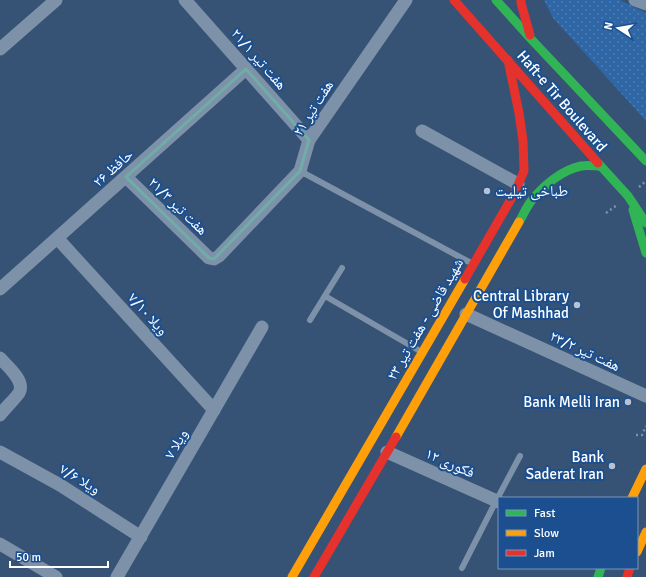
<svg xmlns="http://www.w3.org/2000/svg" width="646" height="577" font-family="Signika,'Noto Naskh Arabic',sans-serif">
<defs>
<pattern id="park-dots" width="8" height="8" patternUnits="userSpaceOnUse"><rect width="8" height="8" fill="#2f66a5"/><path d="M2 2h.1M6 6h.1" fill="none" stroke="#4e7db2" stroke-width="1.8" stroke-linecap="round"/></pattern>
</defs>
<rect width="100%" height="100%" fill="#365274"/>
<polygon fill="url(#park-dots)" points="544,0 620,0 646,13 646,121 553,18"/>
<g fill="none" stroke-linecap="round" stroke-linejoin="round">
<g stroke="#7d92a8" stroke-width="2.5" stroke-dasharray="2 3" stroke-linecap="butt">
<polyline points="639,187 646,181"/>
<polyline points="606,213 617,205"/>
<polyline points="636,435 642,435 646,426"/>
</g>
<g stroke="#7d92a8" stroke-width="6">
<polyline points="300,171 471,263"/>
<polyline points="325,296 420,351"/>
<polyline points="310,320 342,268"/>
<polyline points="462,568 496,501 520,456"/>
</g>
<g stroke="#7d92a8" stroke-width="13">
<polyline points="185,0 309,140"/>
<polyline points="635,0 646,4"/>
<polyline points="0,49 56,0"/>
<polyline points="422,131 518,184"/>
<polyline points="126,177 209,258 214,259 219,256 300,171 309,140 406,0"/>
<polyline points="58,239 214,410"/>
<polyline points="0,289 246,69"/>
<polyline points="466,314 646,396"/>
<path d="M0,358C7,366 26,381 19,393C15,399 5,408 0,415"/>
<polyline points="0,452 60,485 141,537"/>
<polyline points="387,452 499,502"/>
<polyline points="0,544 56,577"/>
<polyline points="117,577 262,327"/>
</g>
<g stroke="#30b455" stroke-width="9">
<polyline points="496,0 532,40 646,161"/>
<polyline points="598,163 628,196 646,223"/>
<polyline points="633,210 646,253"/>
<path d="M519,222C523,215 527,206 532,200C544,185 562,170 581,166C587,165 594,166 600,166"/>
<polyline points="598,577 601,568"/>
</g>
<g stroke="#ff9f0a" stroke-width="9">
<polyline points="396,437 519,222"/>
<polyline points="632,498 646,469"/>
<polyline points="637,552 646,532"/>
<polyline points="292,577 465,279"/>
</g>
<g stroke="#e5322d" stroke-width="9">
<polyline points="454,0 598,163"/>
<polyline points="521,0 521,3 530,35"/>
<polyline points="465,279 515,192 524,171 523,141 519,113 508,60"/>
<polyline points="314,577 396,437"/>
<polyline points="627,577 630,568"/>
</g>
</g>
<path fill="none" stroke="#6fada8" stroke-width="3" stroke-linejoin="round" d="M246,69L309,140L300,171L214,259L209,258L126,177Z"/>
<g fill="#b9c2ce" stroke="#1b4f8f" stroke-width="1.5">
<circle cx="487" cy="191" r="4"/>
<circle cx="577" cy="305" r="4"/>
<circle cx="628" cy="402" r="4"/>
<circle cx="612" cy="466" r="4"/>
</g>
<g text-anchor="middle" stroke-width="4" stroke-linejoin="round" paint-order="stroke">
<g font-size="15" fill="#fff" stroke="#1b4f8f">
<text transform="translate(259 59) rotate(49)" y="5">هفت تیر ۲۱/۱</text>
<text transform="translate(562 101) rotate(49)" y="5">Haft-e Tir Boulevard</text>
<text transform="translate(313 108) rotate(-58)" y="5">هفت تیر ۲۱</text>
<text transform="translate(113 168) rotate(-42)" y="5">حافظ ۲۶</text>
<text transform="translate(178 206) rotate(44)" y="5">هفت تیر ۲۱/۳</text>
<text transform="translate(148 314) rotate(48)" y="5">ویلا ۷/۱۰</text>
<text transform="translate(425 319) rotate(-60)" y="5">شهید قاضی - هفت تیر ۲۳</text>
<text transform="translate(585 351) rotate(25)" y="5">هفت تیر ۲۳/۲</text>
<text transform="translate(176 444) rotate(-60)" y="5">ویلا ۷</text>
<text transform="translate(450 463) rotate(24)" y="5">فکوری ۱۲</text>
<text transform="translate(80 479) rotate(31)" y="5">ویلا ۷/۶</text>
</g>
<g font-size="15" fill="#fff" stroke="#1b4f8f" text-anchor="end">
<text x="495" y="196" text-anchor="start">طباخی تیلیت</text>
<text x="569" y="301">Central Library<tspan x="569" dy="17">Of Mashhad</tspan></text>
<text x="620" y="407">Bank Melli Iran</text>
<text x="604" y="462">Bank<tspan x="604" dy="17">Saderat Iran</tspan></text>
</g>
</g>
<rect x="498" y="497" width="140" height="72" fill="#1b4f8f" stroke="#7695bc"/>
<rect x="506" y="510" width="20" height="6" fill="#30b455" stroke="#7695bc"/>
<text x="534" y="517" font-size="12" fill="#ffffff">Fast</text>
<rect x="506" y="530" width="20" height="6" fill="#ff9f0a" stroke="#7695bc"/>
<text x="534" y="537" font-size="12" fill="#ffffff">Slow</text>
<rect x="506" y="550" width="20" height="6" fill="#e5322d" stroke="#7695bc"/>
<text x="534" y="557" font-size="12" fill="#ffffff">Jam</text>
<g transform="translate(618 28) rotate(282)" stroke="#1b4f8f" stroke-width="3" paint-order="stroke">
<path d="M0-3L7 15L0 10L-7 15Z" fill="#ffffff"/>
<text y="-6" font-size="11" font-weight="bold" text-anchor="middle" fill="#ffffff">N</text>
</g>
<path d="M10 561v6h98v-6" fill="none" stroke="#ffffff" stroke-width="2"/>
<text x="16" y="561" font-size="12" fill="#ffffff" stroke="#1b4f8f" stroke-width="3" paint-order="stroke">50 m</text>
</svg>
